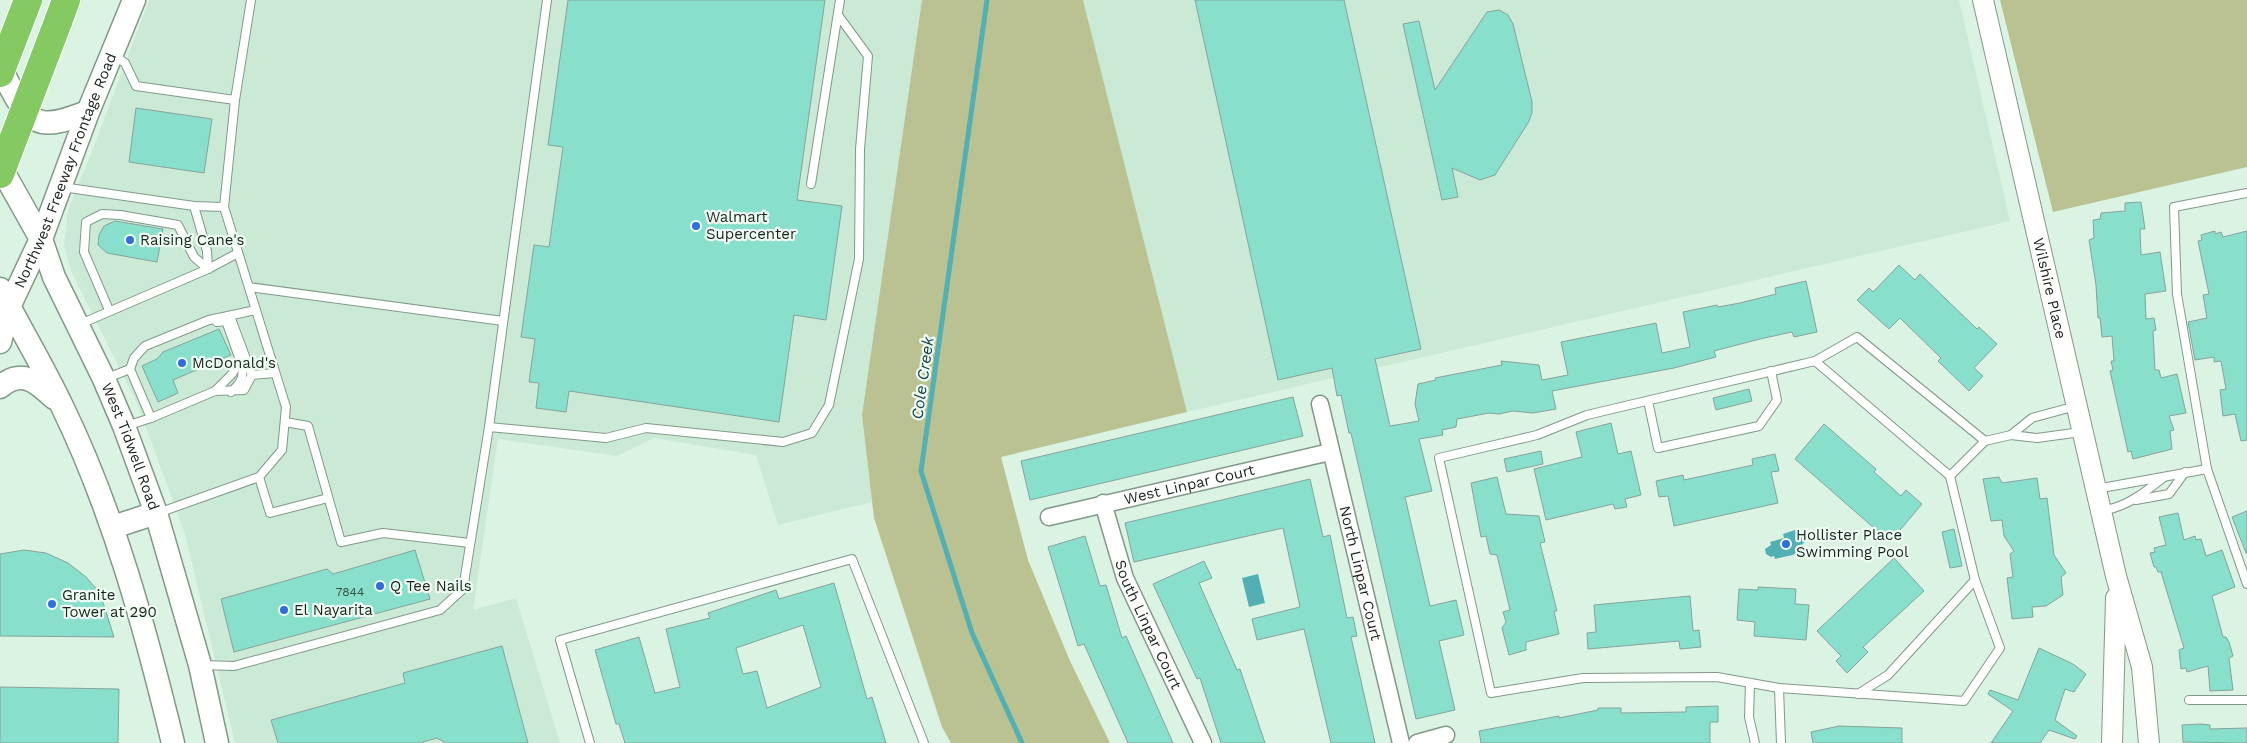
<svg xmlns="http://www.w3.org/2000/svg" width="2247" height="743" font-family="'Work Sans',sans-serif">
<rect width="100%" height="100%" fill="#dbf3e3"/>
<g fill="#caead6">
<polygon points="149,0 922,0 862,415 872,502 778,525 756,455 654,438 617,456 498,439 473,610 516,598 560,743 235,743 185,534 137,403 71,271 64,246 68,210 96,141"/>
<polygon points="1083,0 1959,0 2010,221 1187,412"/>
</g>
<g fill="#bac291">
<polygon points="922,0 1083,0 1187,412 1001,457 1028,560 1070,661 1110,743 951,743 942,727 874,518 862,415"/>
<polygon points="2000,0 2247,0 2247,167 2053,212"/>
</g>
<g fill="#52b0b4">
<polygon points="1795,530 1802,535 1805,542 1800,546 1801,553 1775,559 1774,556 1771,557 1766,554 1765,549 1771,545 1770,542 1784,538 1783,534"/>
<polygon points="1258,574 1265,603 1249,607 1242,578"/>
</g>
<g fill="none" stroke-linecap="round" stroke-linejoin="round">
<polyline stroke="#52b0b4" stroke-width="5" points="987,0 921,471 972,633 1022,743"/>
</g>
<g fill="#88dfcb" stroke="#86a39c" fill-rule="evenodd">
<polygon points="568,0 825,0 797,200 842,206 826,320 794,315 779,422 569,391 566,412 536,408 539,383 529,382 535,339 521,337 534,245 549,247 563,147 548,145"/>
<polygon points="1195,0 1344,0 1421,349 1375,359 1390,426 1419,421 1415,404 1418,384 1436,380 1435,378 1502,365 1501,361 1539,365 1542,380 1568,375 1561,342 1656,323 1662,353 1690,347 1683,312 1717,305 1718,307 1740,303 1776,294 1775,288 1806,281 1817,332 1794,337 1792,332 1760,339 1714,351 1716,357 1674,368 1552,391 1556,409 1533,413 1513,411 1499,414 1489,413 1457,419 1456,427 1442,430 1443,435 1419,439 1432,491 1405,497 1430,606 1456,600 1464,635 1439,641 1455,710 1416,719 1351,433 1349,433 1341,395 1337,396 1332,368 1278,380"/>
<polygon points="1499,10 1508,15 1513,24 1532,102 1532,113 1528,123 1495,175 1480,180 1452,168 1458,197 1442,200 1403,24 1419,21 1435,90 1487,12"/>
<polygon points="136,108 212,119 204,173 129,162"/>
<polygon points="2141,202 2145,229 2140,229 2141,255 2160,252 2166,291 2145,294 2146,319 2154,318 2156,330 2153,331 2155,370 2159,370 2161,378 2177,374 2186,413 2169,416 2174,430 2170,431 2172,449 2133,459 2131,451 2128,452 2110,371 2113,370 2111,361 2114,361 2112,336 2102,337 2100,318 2098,318 2096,285 2089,240 2094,238 2093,220 2100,219 2101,213 2125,211 2125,203"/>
<polygon points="115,221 163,229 157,262 107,253 98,245 99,235 104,226"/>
<polygon points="2215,231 2215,234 2221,232 2223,237 2247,231 2247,440 2241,441 2235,414 2223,416 2220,390 2226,389 2221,361 2214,362 2214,357 2195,360 2188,322 2207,318 2203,295 2209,294 2198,241 2202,240 2201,235"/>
<polygon points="1899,265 1915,280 1920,274 1977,329 1979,327 1997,344 1974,368 1983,376 1969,391 1938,361 1941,358 1900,318 1889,329 1857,300 1869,288 1873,292"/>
<polygon points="219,329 231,355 173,380 178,393 158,402 142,366 157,359 163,352"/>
<polygon points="1749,389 1752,401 1716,410 1713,398"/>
<polygon points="1293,397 1303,436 1030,500 1021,461"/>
<polygon points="1611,423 1618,454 1631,451 1641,495 1625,499 1627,507 1615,509 1613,504 1546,520 1534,469 1582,457 1576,432"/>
<polygon points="1824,424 1876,469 1874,472 1901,496 1906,490 1922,504 1890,542 1795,459"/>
<polygon points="1541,451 1543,464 1507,472 1504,459"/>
<polygon points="1775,454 1779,471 1771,472 1778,503 1674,526 1668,496 1659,497 1656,481 1683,475 1684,480 1753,465 1752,459"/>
<polygon points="1497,477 1506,514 1539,516 1545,542 1540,543 1557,611 1554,611 1559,634 1526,642 1526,650 1509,655 1502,628 1506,622 1503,612 1510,610 1497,555 1490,554 1486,536 1481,537 1471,483"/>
<polygon points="1999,477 2002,483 2037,478 2040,499 2047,498 2054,555 2066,573 2061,577 2063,595 2046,606 2032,607 2033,617 2012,619 2007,578 2013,577 2010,554 2014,551 2004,536 2002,520 1991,521 1983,479"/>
<polygon points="1310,479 1323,537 1330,535 1347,618 1353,617 1357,636 1351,637 1375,743 1331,743 1304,629 1257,640 1252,619 1300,607 1283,528 1134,562 1125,523"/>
<polygon points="2247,511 2247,553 2246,553 2232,517"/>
<polygon points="2178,513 2184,540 2195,536 2196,540 2201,539 2206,556 2222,550 2235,587 2212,596 2223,637 2226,637 2229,642 2233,656 2229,658 2233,690 2210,691 2208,666 2187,672 2186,668 2181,669 2179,650 2184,648 2161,572 2158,572 2156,567 2154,567 2150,553 2155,552 2154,548 2166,545 2159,517"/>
<polygon points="1954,529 1962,566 1950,568 1942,532"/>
<polygon points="1085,536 1100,586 1106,585 1122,638 1126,636 1173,743 1128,743 1084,644 1078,646 1048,547"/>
<polygon points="24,550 46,553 68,563 86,577 100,593 114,637 0,636 0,554"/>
<polygon points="415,550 430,599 234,652 221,599 327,569 333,574"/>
<polygon points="1894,558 1924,591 1863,647 1868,652 1847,673 1836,661 1841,656 1817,631"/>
<polygon points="1204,561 1212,578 1199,583 1237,670 1240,669 1265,743 1221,743 1200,678 1197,679 1153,584"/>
<path d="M834,583L867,699L872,697L886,743H625L619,724H616L595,650L639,637L655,693L680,687L666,629L710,618L708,613L776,590L779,599ZM803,625L821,687L767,708L757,671L743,674L736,648Z"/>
<polygon points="1758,587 1796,589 1795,604 1809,605 1806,640 1754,636 1755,622 1737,620 1739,589 1758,590"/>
<polygon points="1690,596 1693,631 1699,630 1701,647 1680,649 1679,641 1588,649 1587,633 1596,632 1594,605"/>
<polygon points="502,646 528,743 446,743 437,738 419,743 278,743 271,720 405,683 403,673"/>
<polygon points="2039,648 2073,664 2086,674 2074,692 2065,689 2055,720 2077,736 2075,739 2049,730 2040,743 1991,743 2013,711 1988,694 1990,690 2018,700"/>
<polygon points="0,687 119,689 118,743 0,743"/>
<polygon points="1718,706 1718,722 1710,722 1710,743 1481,743 1479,731 1559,716 1559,718 1598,710 1598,708 1621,708 1621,713 1686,712 1686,707"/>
<polygon points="2201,724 2210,725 2210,729 2247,728 2247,743 2183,742 2182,725"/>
<polygon points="1839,726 1902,728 1902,743 1813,743 1811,732"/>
</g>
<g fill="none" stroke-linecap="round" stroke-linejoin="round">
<g stroke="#82998a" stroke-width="10">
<g id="service">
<polyline points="114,55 125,63 136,86 235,100 224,207 286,407 282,450 259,477 158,513"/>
<polyline points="235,100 251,0"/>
<polyline points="811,184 840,0"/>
<polyline points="62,187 194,206 224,207"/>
<polyline points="2247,193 2174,207 2177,294 2207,469 2247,584"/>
<polyline points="194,206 207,251 208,269"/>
<polyline points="249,287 503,321"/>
<polyline points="109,310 84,252 86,222 102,214 120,215 178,225 194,257 208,269"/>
<polyline points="230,316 252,375"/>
<polyline points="78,325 208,269 238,253"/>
<polygon points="1815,361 1950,476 1975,580 2000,648 1964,701 1779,688 1717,677 1583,678 1491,693 1439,458 1537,435 1587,415"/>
<polyline points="1815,361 1857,337 1985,441 1950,476"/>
<polyline points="107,378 130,369"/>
<polyline points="215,391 232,374 240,360 226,321 217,322"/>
<path d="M231,392C243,381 245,375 240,360"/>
<polyline points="1648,401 1658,448 1759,426 1777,400 1771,371"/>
<polyline points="151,418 130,369 134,358 145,346 209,320 256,310"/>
<polyline points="285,422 308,426 341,542 383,533 470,543"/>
<polyline points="126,426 151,418 215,391 244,390 252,375 275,373"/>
<polyline points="489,427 606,438 646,428 783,442 812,433 829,405 859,259 860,149 868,56 838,15"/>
<polyline points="2011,435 2032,418 2076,406"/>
<polyline points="1985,441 2011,435 2037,438 2081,432"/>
<polyline points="259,477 270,513 328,498"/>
<polyline points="2096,489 2207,469"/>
<polyline points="2136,500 2169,494 2185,472"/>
<path d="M2101,511C2127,507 2144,493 2164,477"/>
<polyline points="203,665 234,666 440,610 463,589 489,427 547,0"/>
<polyline points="1750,683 1749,717 1755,743"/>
<polyline points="1779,688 1781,743"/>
<polyline points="1858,694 1888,675 1975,580"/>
<polyline points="2189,700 2247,700"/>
<polyline points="590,743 560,640 852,559 924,743"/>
</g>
</g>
<g stroke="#82998a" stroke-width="19">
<g id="minor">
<path id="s1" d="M1320,404L1401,743"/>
<path id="s2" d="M1103,503L1125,578L1203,743"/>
<path id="s3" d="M1049,517L1330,452"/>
<polyline points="1417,743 1446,735"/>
</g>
</g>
<g stroke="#82998a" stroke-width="22">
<g id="tertiary">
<path id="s4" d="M1983,0L2116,576L2142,667L2149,743"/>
<polyline points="2112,743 2116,598"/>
</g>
</g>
<g stroke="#82998a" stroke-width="25">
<g id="secondary">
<path d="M0,66C8,82 22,118 42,122C57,125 74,116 88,112"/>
<path id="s5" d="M0,166L41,239L54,277L104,379L124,426L156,513L200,665L217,743"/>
<path d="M0,289C20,328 43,366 62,406C114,513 145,628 173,743"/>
<path id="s6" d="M0,342L9,307L41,239L88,112L134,0"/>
<path d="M0,387C22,368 37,382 54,398"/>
<polyline points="113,527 156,513"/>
</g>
</g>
<g stroke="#fff" stroke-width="30">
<polyline id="motorway" points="58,22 66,0"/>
</g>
<use href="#service" stroke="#fff" stroke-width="8"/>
<use href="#minor" stroke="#fff" stroke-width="16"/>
<use href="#tertiary" stroke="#fff" stroke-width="20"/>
<use href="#secondary" stroke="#fff" stroke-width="22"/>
<use href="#motorway" stroke="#84c961" stroke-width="28"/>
<g stroke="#fff" stroke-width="30" stroke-linecap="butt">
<g id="motorway-bridge">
<polyline points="0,73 28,0"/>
<polyline points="0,174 58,22"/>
</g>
</g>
<use href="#motorway-bridge" stroke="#84c961" stroke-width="28"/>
</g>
<g fill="#336ddb" stroke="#effef4" stroke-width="2">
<circle cx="696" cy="226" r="5"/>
<circle cx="130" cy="240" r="5"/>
<circle cx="182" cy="363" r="5"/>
<circle cx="1786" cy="544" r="5"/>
<circle cx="380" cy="586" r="5"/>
<circle cx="52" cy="604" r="5"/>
<circle cx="284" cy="610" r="5"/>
</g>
<g text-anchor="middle" stroke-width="4.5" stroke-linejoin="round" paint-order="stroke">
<g font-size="12" fill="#365248">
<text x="350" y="596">7844</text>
</g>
<g font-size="15" fill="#1a231d" stroke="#effef4">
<text dy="5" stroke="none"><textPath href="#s6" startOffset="184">Northwest Freeway Frontage Road</textPath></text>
<text dy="5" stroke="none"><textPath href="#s4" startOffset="296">Wilshire Place</textPath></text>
<text dy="5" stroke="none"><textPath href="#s5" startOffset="310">West Tidwell Road</textPath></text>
<text dy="5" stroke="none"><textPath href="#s3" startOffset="144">West Linpar Court</textPath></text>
<text dy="5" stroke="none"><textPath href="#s1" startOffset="174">North Linpar Court</textPath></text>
<text dy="5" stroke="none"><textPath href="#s2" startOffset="130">South Linpar Court</textPath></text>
</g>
<g font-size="15" fill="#1a231d" stroke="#effef4" text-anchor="start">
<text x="706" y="222">Walmart<tspan x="706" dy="17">Supercenter</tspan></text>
<text x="140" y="245">Raising Cane's</text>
<text x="192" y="368">McDonald's</text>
<text x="1796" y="540">Hollister Place<tspan x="1796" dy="17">Swimming Pool</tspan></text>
<text x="390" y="591">Q Tee Nails</text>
<text x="62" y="600">Granite<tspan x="62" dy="17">Tower at 290</tspan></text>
<text x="294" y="615">El Nayarita</text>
</g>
<g font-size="16" font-style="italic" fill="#174244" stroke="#effef4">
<text transform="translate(922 378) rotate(-82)" y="6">Cole Creek</text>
</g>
</g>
</svg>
